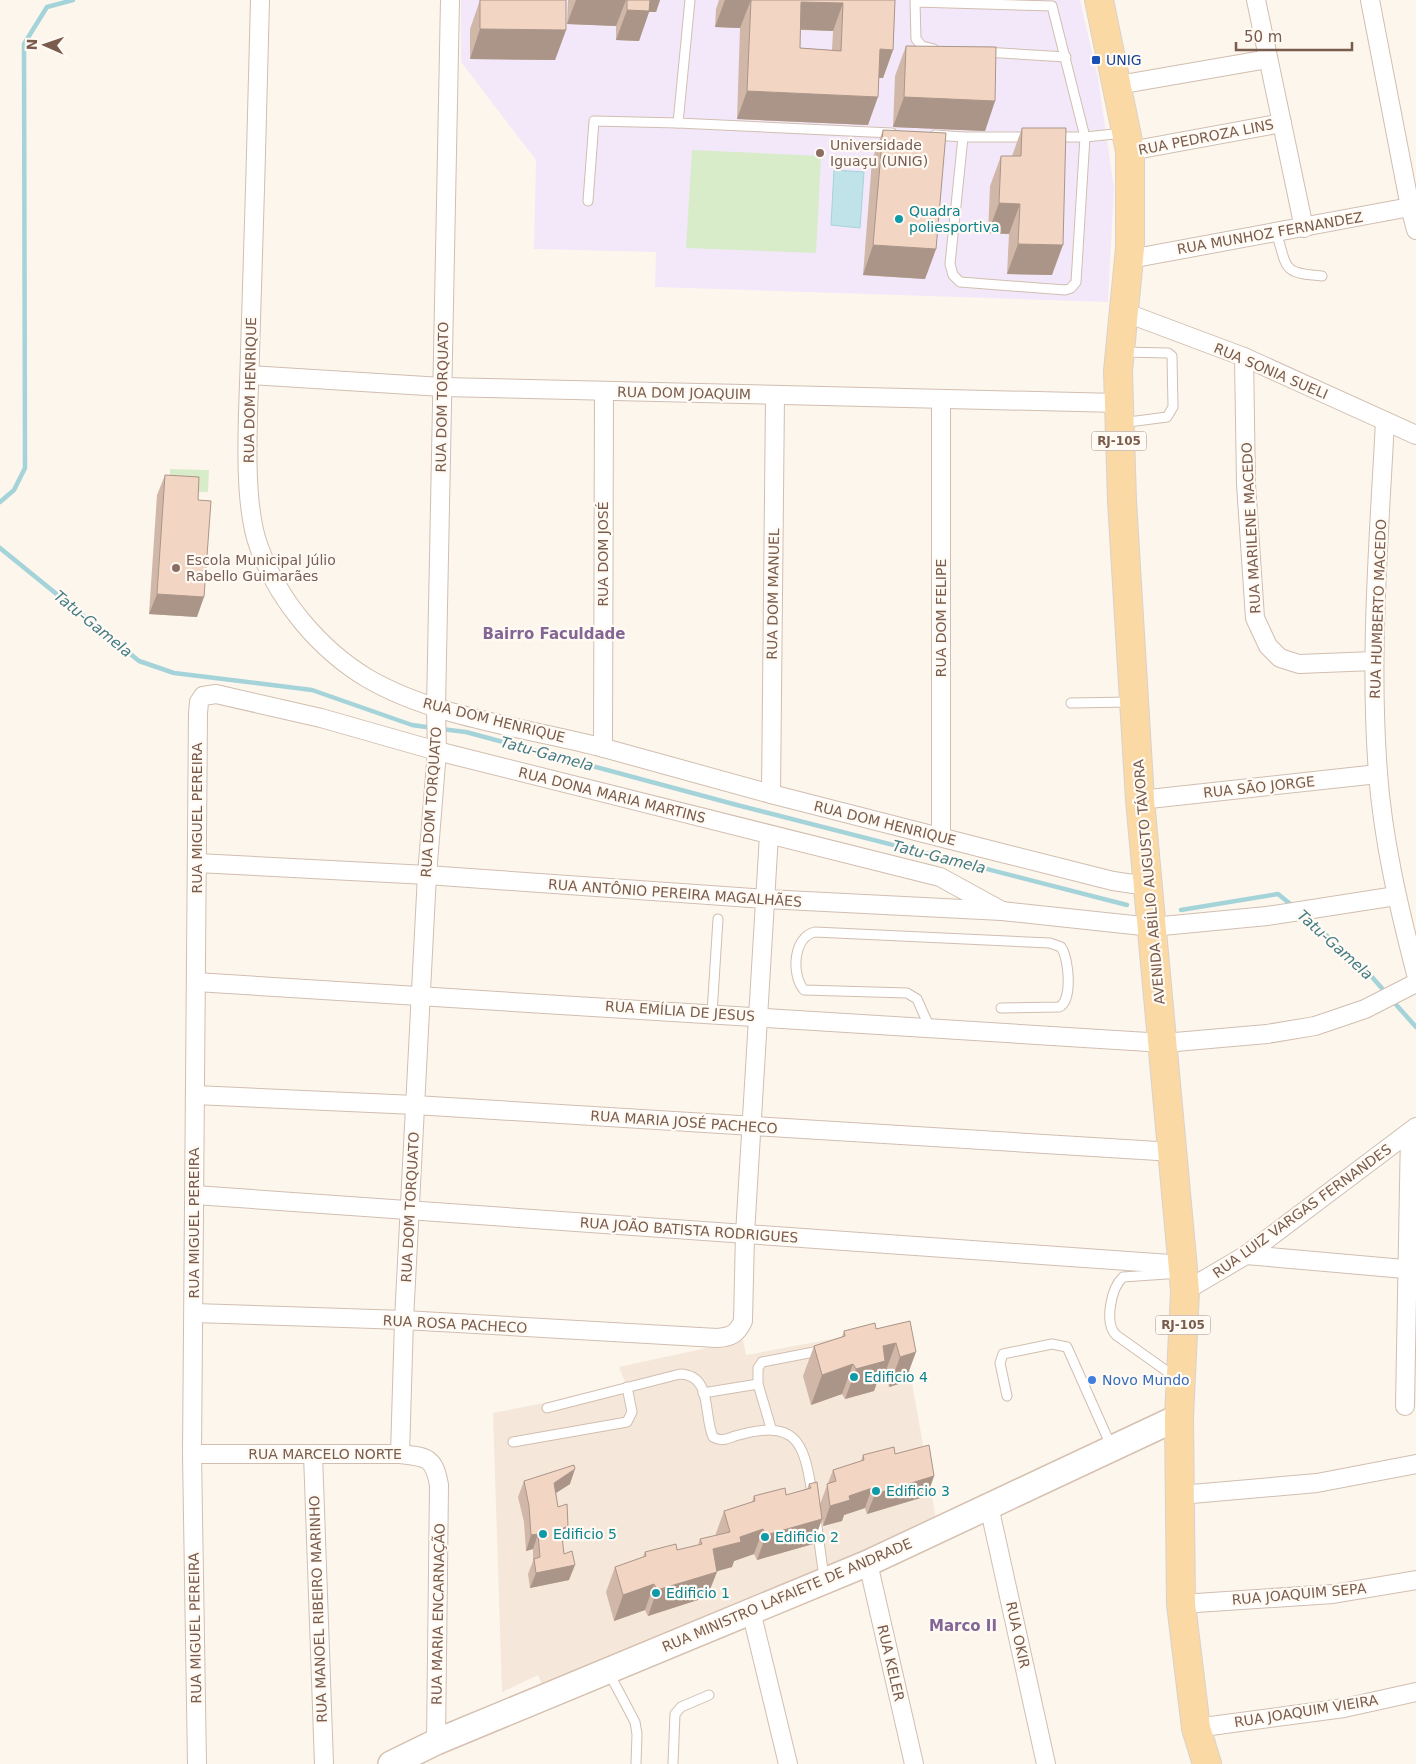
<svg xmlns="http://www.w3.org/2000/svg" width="1416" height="1764" font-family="'DejaVu Sans',sans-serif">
<rect width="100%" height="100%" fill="#fdf6ec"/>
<polygon fill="#f5e8da" points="902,1326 938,1530 546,1694 538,1675 502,1692 493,1413 627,1387 619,1367 743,1340 746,1355"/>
<polygon fill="#f3e8fa" points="461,0 1080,0 1098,78 1114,188 1108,302 655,287 656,252 534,249 536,160 461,62"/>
<g fill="#d8ecc9">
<polygon points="692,150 821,156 816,253 686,248"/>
<polygon points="170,469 209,470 208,492 170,491"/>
</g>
<polygon fill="#bfe3e8" stroke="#a5d3da" points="834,170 864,172 860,228 831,225"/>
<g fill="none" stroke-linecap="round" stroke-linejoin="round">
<g stroke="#a5d3da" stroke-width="4.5">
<polyline points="0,502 14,490 25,468 24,44 47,7 73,0"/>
<polyline points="0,548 139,661 174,673 312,690 412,725 433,728"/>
<polyline points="441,729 466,732 737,805 1127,905"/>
<polyline points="1181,910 1278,894 1294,907"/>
<polyline points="1304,915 1372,977 1387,994"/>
<polyline points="1392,1000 1416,1027"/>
</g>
<g stroke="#d1beb0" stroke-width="11">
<g id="lane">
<polyline points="690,0 678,123 892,133"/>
<polyline points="934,49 922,46 916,39 915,2 1052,6 1085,137 1076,282 1071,288 1065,290 960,282 953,275 950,264 963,137 1029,137"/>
<polyline points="984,52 1066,57"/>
<polyline points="935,135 963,137"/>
<polyline points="1054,137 1085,137 1124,133"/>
<polyline points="588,201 594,121 678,123"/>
<path d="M1276,232C1288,269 1281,273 1322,276"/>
<polyline points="1121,423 1167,417 1173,407 1172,356 1168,353 1123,352"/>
<polyline points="1071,703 1130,702"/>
<polyline points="712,1013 718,919"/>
<path d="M930,1028L917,999L907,993L804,990C791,975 793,937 815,932L1050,943L1061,947C1069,958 1073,1001 1059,1007L1001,1008"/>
<path d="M1175,1377L1116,1335C1104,1323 1111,1288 1123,1277L1181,1273"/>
<polyline points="758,1384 758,1368 762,1362 824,1350"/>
<polyline points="703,1393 758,1384 771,1428"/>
<polyline points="1007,1396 1000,1363 1003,1354 1052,1344 1067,1347 1112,1448"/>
<path d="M547,1408L680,1374C713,1375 703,1415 713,1437C721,1442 727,1439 735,1436C795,1419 804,1439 812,1494"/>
<polyline points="513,1442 627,1422 632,1412 627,1387"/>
<polyline points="816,1519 824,1578"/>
<polyline points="609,1673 635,1722 637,1734 636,1764"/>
<polyline points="673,1764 675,1714 681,1707 709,1695"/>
</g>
</g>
<g stroke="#d1beb0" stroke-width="20">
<g id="street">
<path d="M260,0C257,118 254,235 250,353C249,405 241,500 259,547C278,600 319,649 367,678C435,718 528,728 604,748C660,763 715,779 771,794C885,824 999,852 1113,881L1147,886"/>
<polyline points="1256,0 1304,228"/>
<polyline points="1370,0 1410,207 1416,230"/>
<polyline points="1118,85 1268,59"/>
<polyline points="1130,151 1282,123"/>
<polyline points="1130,259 1410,207"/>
<polyline points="1124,312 1244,357 1416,435"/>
<polyline points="1244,357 1246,484 1255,618 1268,646 1280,658 1299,664 1374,661"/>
<polyline points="250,375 442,387 1118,403"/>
<path d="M1385,421C1379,538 1369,656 1378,773C1383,841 1399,908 1416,974"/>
<polyline points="603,748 604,391"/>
<polyline points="771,794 775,395"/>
<polyline points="1140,800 1378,774"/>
<polyline points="941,837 941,399"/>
<polyline points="197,863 427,875 766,899 1002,911 1152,927 1267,916 1396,896"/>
<polyline points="196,982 1164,1043 1267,1034 1315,1026 1365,1009 1416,983"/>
<polyline points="195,1095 415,1105 1174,1152"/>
<polyline points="195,1195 1184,1265"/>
<polyline points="1246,1255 1416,1270"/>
<polyline points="1185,1291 1246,1255 1416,1127"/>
<path d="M194,1313L404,1320L717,1338C731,1337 737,1334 743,1321L745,1234L769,835"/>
<polyline points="1405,1406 1410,1132"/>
<path d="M192,1454H400C427,1457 434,1457 439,1485L436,1742"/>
<polyline points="313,1454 324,1764"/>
<polyline points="400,1454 404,1320 427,875 437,751 436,708 450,0"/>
<polyline points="1180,1495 1317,1483 1416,1464"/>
<polyline points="989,1506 1046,1764"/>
<polyline points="868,1563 914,1764"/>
<polyline points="1181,1604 1333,1594 1416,1580"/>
<polyline points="751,1611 788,1764"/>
<polyline points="1196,1728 1344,1708 1416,1692"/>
<polyline points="197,1764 192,1454 198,713 199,702 203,696 216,694 321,718 437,751 940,877 1002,911"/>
</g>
</g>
<g stroke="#d6c0b0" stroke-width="28">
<polyline id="secondary" points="391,1764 436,1742 868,1563 1179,1417"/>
</g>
<g stroke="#dad1cd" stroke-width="30">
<polyline id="primary" points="1099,0 1130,151 1130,248 1118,371 1122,501 1140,800 1185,1291 1179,1417 1181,1604 1196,1728 1207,1764"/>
</g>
<use href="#lane" stroke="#fff" stroke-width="9"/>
<use href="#street" stroke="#fff" stroke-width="18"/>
<use href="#secondary" stroke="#fff" stroke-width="25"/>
<use href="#primary" stroke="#fbd9a5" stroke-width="28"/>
</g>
<g fill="#d1b7a8" fill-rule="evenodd">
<polygon points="480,0 566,30 555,60 470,59 470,29"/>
<polygon points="568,0 660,0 656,12 649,12 639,41 616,40 616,26 567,24"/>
<path d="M719,0H895L893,50L883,78H879L868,125L737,119L740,28L715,27L716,9ZM800,30L833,31L832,50L800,48Z"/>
<polygon points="906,46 995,101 985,131 893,127 895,76"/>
<polygon points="1022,128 1052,275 1007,274 1009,234 988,233 990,186 1001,156 1012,156"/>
<polygon points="883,130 936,249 925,279 863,275 872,160"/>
<polygon points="165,475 198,500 197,617 149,614 157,495"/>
<polygon points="910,1321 905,1382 889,1387 885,1373 880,1374 874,1391 845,1399 842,1394 811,1405 803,1376 814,1346 842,1337 844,1331 876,1329"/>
<polygon points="895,1454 934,1476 927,1496 867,1514 865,1508 844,1515 842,1521 823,1526 822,1519 813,1544 757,1560 754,1554 734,1561 732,1567 716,1571 707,1597 648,1616 645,1610 614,1621 606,1592 615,1567 643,1557 645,1552 677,1550 698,1545 700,1539 715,1536 724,1511 752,1502 754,1496 786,1495 807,1489 809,1484 820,1504 833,1470 861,1461 863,1455"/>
<polygon points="524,1481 570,1484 556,1493 563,1542 562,1542 564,1554 569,1580 530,1588 528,1574 533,1561 533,1549 526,1551 524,1522 518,1497"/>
</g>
<g fill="#aa9588">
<polygon points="576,0 626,0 616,26 567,24"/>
<polygon points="644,0 660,0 656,12 649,12 639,41 616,40 627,10"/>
<polygon points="725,0 751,0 740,28 715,27"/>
<polygon points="801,2 843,3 833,31 791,29"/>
<polygon points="480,29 566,30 555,60 470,59"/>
<polygon points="880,49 893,50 883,78 870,77"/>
<polygon points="747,91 878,97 868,125 737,119"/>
<polygon points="904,97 995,101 985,131 893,127"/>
<polygon points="999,203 1020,204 1009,234 988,233"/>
<polygon points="1018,244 1063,245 1052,275 1007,274"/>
<polygon points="873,245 936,249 925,279 863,275"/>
<polygon points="157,594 204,597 197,617 149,614"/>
<polygon points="896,1343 885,1373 880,1374 874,1391 845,1399 856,1369 883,1346"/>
<polygon points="916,1352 905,1382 889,1387 900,1357"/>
<polygon points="853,1364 842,1394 811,1405 822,1375"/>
<polygon points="575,1469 570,1484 548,1498 554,1483"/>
<polygon points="934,1476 927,1496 867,1514 875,1494"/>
<polygon points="872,1488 865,1508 844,1515 842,1521 823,1526 830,1506 849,1496"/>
<polygon points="822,1519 813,1544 757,1560 766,1535"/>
<polygon points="568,1526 563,1542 555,1544 561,1529"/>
<polygon points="763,1529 754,1554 734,1561 732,1567 704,1575 713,1549 740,1537"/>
<polygon points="538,1534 533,1549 526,1551 531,1535"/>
<polygon points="575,1565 569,1580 530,1588 536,1573"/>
<polygon points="717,1572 707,1597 648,1616 657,1590"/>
<polygon points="654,1584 645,1610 614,1621 623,1595"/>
</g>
<g fill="#f3d5c3" stroke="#aa9588" fill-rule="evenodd">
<polygon points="480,0 566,0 566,30 480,29"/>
<polygon points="627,0 650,0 649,11 627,10"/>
<path d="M748,0H895L893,50L880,49L878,97L747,91L751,0ZM801,2L843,3L841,51L800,48Z"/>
<polygon points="906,46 996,47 995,101 904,97"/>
<polygon points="1022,128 1066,128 1063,245 1018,244 1020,204 999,203 1001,156 1021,156"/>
<polygon points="883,130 946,133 936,249 873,245"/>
<polygon points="165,475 199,477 198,500 211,501 204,597 157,594"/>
<polygon points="910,1321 916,1352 900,1357 896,1343 883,1346 885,1361 856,1369 853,1364 822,1375 814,1346 845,1336 844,1331 875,1323 876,1329"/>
<polygon points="929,1445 934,1476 875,1494 872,1488 849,1496 850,1500 830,1506 827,1484 836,1481 833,1470 864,1460 863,1455 894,1447 895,1454"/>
<polygon points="574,1465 575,1469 554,1483 558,1507 567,1504 568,1526 561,1529 564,1554 572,1551 575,1565 536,1573 534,1559 540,1557 538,1534 531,1535 529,1506 524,1481"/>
<polygon points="817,1482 822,1519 766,1535 763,1529 740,1537 741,1542 713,1549 717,1572 657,1590 654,1584 623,1595 615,1567 646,1556 645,1552 676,1544 677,1550 702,1544 700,1539 730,1532 724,1511 755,1501 754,1496 785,1488 786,1495 811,1488 809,1484"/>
</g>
<rect fill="#1a4fb4" stroke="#fffaf3" stroke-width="2" x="1091" y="55" width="10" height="10" rx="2.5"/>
<g fill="#8d6e63" stroke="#fffaf3" stroke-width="2">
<circle cx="820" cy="153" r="5"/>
<circle cx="176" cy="568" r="5"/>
</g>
<g fill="#0f9aa8" stroke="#fffaf3" stroke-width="2">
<circle cx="899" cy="219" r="5"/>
<circle cx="854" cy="1377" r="5"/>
<circle cx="876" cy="1491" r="5"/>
<circle cx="543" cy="1534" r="5"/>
<circle cx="765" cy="1537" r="5"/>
<circle cx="656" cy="1593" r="5"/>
</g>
<circle fill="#3f7fe0" stroke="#fffaf3" stroke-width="2" cx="1092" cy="1380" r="5"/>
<g text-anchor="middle" stroke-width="4.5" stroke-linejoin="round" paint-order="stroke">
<g fill="#fffaf3" stroke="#a28b7f" stroke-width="1">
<rect x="1091.5" y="431.5" width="55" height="19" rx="4"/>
<rect x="1155.5" y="1315.5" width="55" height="19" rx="4"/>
</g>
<g font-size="12" font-weight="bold" fill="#7a5c4d">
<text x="1119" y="445">RJ-105</text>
<text x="1183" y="1329">RJ-105</text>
</g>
<g font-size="14" fill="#164399" stroke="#fffaf3" text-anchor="start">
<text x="1106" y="65">UNIG</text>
</g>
<g font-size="14" fill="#7a5c4d" stroke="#fffaf3">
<text transform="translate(1206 137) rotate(-11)" y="5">RUA PEDROZA LINS</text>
<text transform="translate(1270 233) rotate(-10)" y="5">RUA MUNHOZ FERNANDEZ</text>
<text transform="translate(1271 371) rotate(23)" y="5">RUA SONIA SUELI</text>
<text transform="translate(250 390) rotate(-89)" y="5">RUA DOM HENRIQUE</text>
<text transform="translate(684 393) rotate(1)" y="5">RUA DOM JOAQUIM</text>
<text transform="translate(442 397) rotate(-89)" y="5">RUA DOM TORQUATO</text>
<text transform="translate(1251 528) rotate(-93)" y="5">RUA MARILENE MACEDO</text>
<text transform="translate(603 554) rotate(-90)" y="5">RUA DOM JOSÉ</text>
<text transform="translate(773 594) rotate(-89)" y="5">RUA DOM MANUEL</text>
<text transform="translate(1378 609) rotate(-88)" y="5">RUA HUMBERTO MACEDO</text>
<text transform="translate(941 618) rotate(-90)" y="5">RUA DOM FELIPE</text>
<text transform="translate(494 720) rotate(14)" y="5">RUA DOM HENRIQUE</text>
<text transform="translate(1259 787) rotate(-6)" y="5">RUA SĀO JORGE</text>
<text transform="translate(612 795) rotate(14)" y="5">RUA DONA MARIA MARTINS</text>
<text transform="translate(431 802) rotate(-86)" y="5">RUA DOM TORQUATO</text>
<text transform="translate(197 818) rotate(-90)" y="5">RUA MIGUEL PEREIRA</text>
<text transform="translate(885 823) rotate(14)" y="5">RUA DOM HENRIQUE</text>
<text transform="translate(1149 882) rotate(-95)" y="5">AVENIDA ABÍLIO AUGUSTO TÁVORA</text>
<text transform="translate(675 893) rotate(4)" y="5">RUA ANTÔNIO PEREIRA MAGALHÃES</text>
<text transform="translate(680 1011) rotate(4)" y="5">RUA EMÍLIA DE JESUS</text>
<text transform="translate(684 1122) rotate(4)" y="5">RUA MARIA JOSÉ PACHECO</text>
<text transform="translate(410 1207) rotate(-87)" y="5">RUA DOM TORQUATO</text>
<text transform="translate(1302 1211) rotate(-36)" y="5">RUA LUIZ VARGAS FERNANDES</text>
<text transform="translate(194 1223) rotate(-90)" y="5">RUA MIGUEL PEREIRA</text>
<text transform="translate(689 1230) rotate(4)" y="5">RUA JOÃO BATISTA RODRIGUES</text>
<text transform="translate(455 1324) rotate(3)" y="5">RUA ROSA PACHECO</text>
<text x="325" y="1459">RUA MARCELO NORTE</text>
<text transform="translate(1299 1594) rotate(-5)" y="5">RUA JOAQUIM SEPA</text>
<text transform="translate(787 1595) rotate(-23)" y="5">RUA MINISTRO LAFAIETE DE ANDRADE</text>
<text transform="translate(318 1609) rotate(-92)" y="5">RUA MANOEL RIBEIRO MARINHO</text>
<text transform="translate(438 1614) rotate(-89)" y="5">RUA MARIA ENCARNAÇÃO</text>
<text transform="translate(195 1628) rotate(-91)" y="5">RUA MIGUEL PEREIRA</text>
<text transform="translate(1018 1635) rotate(78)" y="5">RUA OKIR</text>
<text transform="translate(891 1663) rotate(77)" y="5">RUA KELER</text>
<text transform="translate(1306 1711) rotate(-9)" y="5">RUA JOAQUIM VIEIRA</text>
</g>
<g font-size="14" fill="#785e54" stroke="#fffaf3" text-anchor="start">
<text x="830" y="150">Universidade<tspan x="830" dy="16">Iguaçu (UNIG)</tspan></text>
<text x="186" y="565">Escola Municipal Júlio<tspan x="186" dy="16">Rabello Guimarães</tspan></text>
</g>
<g font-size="14" fill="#0d838f" stroke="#fffaf3" text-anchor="start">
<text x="909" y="216">Quadra<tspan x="909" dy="16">poliesportiva</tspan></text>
<text x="864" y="1382">Edificio 4</text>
<text x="886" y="1496">Edificio 3</text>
<text x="553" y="1539">Edificio 5</text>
<text x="775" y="1542">Edificio 2</text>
<text x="666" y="1598">Edificio 1</text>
</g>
<g font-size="14" fill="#366cbe" stroke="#fffaf3" text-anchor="start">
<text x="1102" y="1385">Novo Mundo</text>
</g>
<g font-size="15" font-style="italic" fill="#437c86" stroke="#fffaf3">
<text transform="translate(93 624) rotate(39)" y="5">Tatu-Gamela</text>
<text transform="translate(547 754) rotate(15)" y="5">Tatu-Gamela</text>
<text transform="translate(939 857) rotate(14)" y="5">Tatu-Gamela</text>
<text transform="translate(1335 945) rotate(42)" y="5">Tatu-Gamela</text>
</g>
<g font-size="15" font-weight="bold" fill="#846695" stroke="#fffaf3">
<text x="554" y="639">Bairro Faculdade</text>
<text x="963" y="1631">Marco II</text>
</g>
</g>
<g transform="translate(45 45) rotate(272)" stroke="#fffaf3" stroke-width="4" paint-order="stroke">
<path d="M0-4L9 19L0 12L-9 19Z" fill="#7a5c4d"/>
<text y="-8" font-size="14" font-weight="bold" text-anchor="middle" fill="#7a5c4d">N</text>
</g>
<path d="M1236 42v8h116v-8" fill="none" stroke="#7a5c4d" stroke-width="2.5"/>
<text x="1244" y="42" font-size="15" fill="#7a5c4d" stroke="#fffaf3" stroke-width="4" paint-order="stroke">50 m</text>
</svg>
